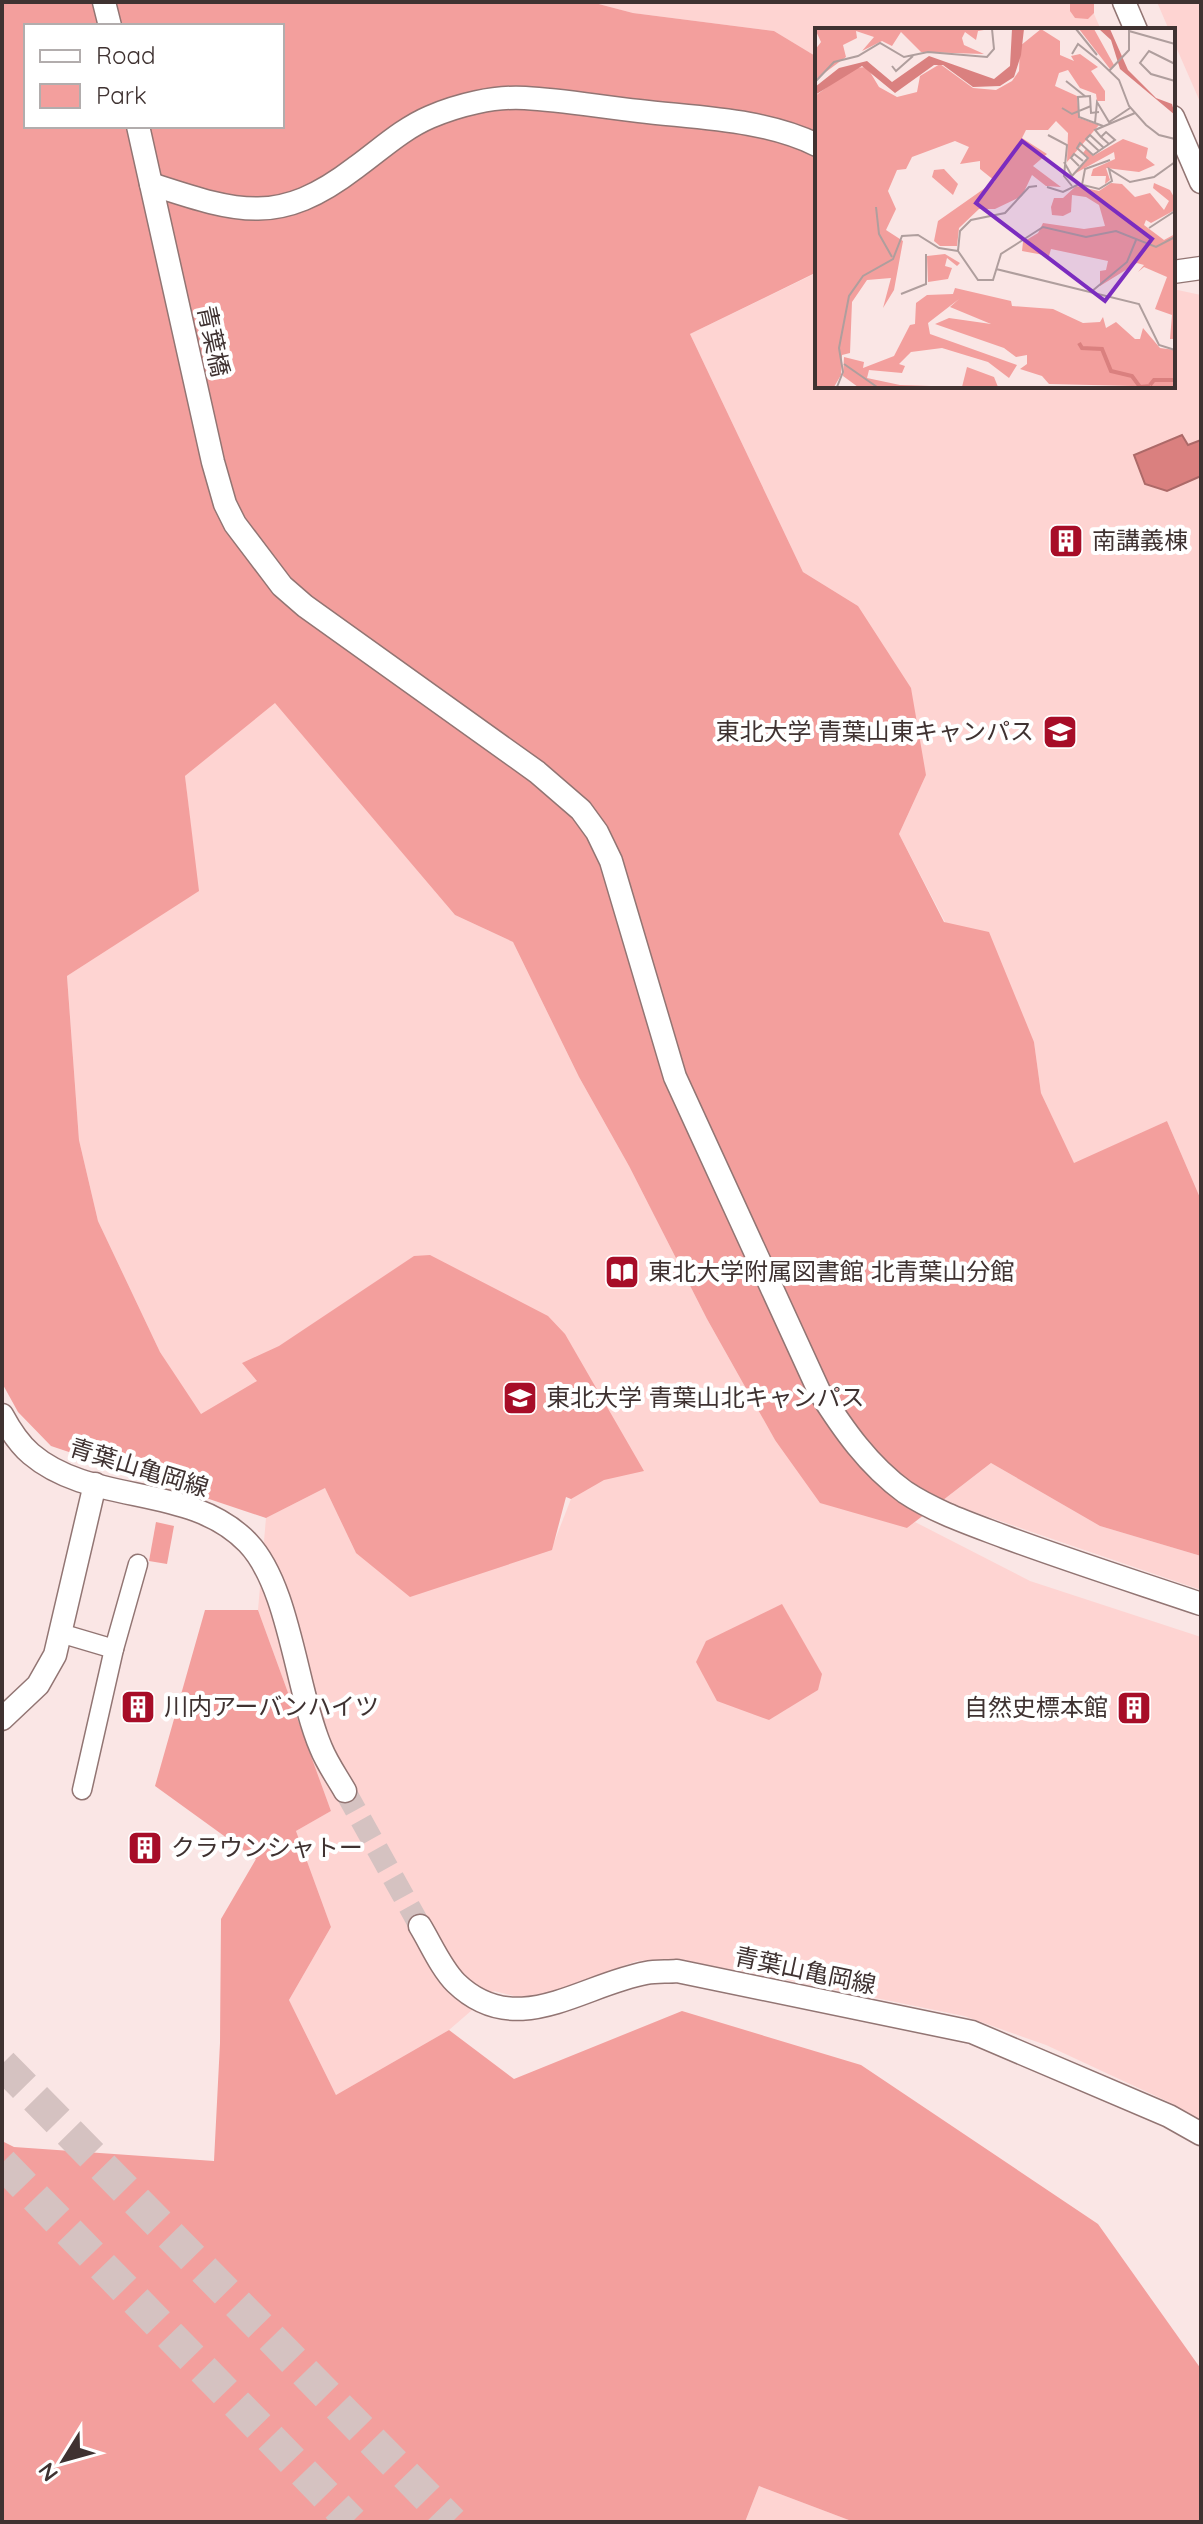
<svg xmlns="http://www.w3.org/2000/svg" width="1203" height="2524" font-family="Quicksand,'Noto Sans JP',sans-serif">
<rect width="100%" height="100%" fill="#fae6e5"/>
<g fill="#fed4d2">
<polygon points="591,2 1094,2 1094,14 1101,30 817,30 817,57 774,31 633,13"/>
<polygon points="1157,2 1201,2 1201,104 1173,40 1173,30 1169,30"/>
<polygon points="814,274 817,277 817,386 1173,386 1173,289 1201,295 1201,1200 1167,1121 1074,1164 1041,1093 1034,1042 945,922 899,834 926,775 858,606 803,572 690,334"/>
<polygon points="275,702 455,915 513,942 579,1077 629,1166 707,1319 775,1440 907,1528 915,1522 1030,1581 1201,1637 1201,2121 1173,2104 1046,2045 964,2016 754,1973 670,1959 637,1961 529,2000 494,1991 449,2030 336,2095 289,2000 331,1927 296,1831 331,1811 258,1610 266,1518 325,1488 356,1553 551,1550 571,1499 555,1486 200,1415 160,1352 98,1221 79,1140 67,976 198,891 185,776"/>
<polygon points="991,1463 1100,1526 1201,1556 1201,1590 942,1501"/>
<polygon points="759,2486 854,2522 745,2522"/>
</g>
<g fill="#f39f9d" fill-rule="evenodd">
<path d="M2,2H591L633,13L774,31L817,57V277L813,274L690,334L803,572L858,606L911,688L926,775L899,834L944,922L989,932L1034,1042L1041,1093L1074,1163L1167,1121L1201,1200V1556L1100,1526L991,1463L907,1528L820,1503L775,1440L707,1319L629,1166L579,1077L513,942L455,915L275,703L185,776L199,891L67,976L79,1140L98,1221L160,1352L201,1414L257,1381L242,1363L279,1346L414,1256L430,1255L548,1316L565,1334L644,1471L604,1480L571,1499L566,1497L552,1550L410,1597L356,1553L325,1488L266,1518L51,1446L18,1412L2,1383ZM26,26H282V126H26Z"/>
<polygon points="1070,2 1094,2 1094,13 1088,19 1075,18 1070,11"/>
<polygon points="156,1522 174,1526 167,1564 149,1561"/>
<polygon points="782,1604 822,1674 818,1690 769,1720 717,1701 696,1662 706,1641"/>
<polygon points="205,1610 258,1610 331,1811 296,1831 331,1927 289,2000 336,2095 449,2030 514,2079 682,2011 861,2065 1098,2224 1201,2369 1201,2522 854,2522 759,2486 745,2522 2,2522 2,2141 14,2147 214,2161 220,2043 221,1919 256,1859 155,1786"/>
</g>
<polygon fill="#da807f" stroke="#ac6968" stroke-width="2" points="1182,435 1188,445 1201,440 1201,476 1167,491 1145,484 1134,455"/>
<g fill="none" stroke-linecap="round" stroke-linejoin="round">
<polyline stroke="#d5c2c1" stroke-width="22" stroke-dasharray="22 11" stroke-linecap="butt" points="345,1791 420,1926"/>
<g stroke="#d5c2c1" stroke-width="32" stroke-dasharray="32 16" stroke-linecap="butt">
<polyline points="2,2064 452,2522"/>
<polyline points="2,2163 352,2522"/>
</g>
<g stroke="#927573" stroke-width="21">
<g id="minor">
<polyline points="60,1633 114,1649 138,1564"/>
<polyline points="82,1790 114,1649"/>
</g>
</g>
<g stroke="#927573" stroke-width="25">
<g id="tertiary">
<polyline points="104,2 110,26"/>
<polyline points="1124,2 1136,30"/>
<polyline points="1173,117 1201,182"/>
<path d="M138,126L213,462L225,504L235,524L282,586L305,606L537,772L581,810L597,832L611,861L675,1077L819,1391C843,1429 868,1465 905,1492C935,1512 971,1524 1005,1537C1070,1561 1136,1582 1201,1604"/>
<path d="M151,184C237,212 278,227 355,168C380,150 402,129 430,117C458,105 494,96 525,98C563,100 601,107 639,111C698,118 764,119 817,145"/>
<polyline points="1173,272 1201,268"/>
<path d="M2,1415C9,1428 19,1444 31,1454C92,1506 191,1483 248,1543C290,1587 296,1690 321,1748C327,1763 337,1777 345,1791"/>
<polyline points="2,1719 38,1685 55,1655 95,1484"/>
<path d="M420,1926C431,1944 441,1968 456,1983C516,2041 581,1985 646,1973C656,1971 667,1972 677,1971L972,2032L1169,2116L1201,2134"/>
</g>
</g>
<use href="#minor" stroke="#fff" stroke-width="18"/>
<use href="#tertiary" stroke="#fff" stroke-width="22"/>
</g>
<defs>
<g id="building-square" transform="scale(1.8)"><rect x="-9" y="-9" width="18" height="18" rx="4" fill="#a70d28" stroke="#fff"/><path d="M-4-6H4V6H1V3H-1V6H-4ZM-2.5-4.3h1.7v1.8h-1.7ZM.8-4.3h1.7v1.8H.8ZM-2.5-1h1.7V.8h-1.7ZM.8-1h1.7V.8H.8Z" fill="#fff"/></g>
<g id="university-square" transform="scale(1.8)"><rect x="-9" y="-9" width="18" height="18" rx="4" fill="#a70d28" stroke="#fff"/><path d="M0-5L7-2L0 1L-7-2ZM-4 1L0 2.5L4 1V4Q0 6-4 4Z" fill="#fff"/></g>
<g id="library-square" transform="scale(1.8)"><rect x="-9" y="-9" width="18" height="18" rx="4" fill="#a70d28" stroke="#fff"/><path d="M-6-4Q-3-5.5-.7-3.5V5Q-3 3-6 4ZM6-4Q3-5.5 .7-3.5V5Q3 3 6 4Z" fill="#fff"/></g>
</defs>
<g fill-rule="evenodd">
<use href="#building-square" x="1066" y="541"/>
<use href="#university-square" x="1060" y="732"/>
<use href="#library-square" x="622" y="1272"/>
<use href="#university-square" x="520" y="1398"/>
<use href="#building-square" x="138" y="1707"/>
<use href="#building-square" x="1134" y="1708"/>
<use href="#building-square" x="145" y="1848"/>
</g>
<g text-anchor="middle" stroke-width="8" stroke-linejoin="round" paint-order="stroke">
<g font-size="24" fill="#3f3231" stroke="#fff">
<text transform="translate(213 341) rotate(78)" y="8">青葉橋</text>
<text transform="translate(139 1468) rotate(17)" y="8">青葉山亀岡線</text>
<text transform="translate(805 1971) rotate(12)" y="8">青葉山亀岡線</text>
</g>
<g font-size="24" fill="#3f3231" stroke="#fff" text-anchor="start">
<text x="1092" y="549">南講義棟</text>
<text x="1034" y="740" text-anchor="end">東北大学 青葉山東キャンパス</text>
<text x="648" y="1280">東北大学附属図書館 北青葉山分館</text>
<text x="546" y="1406">東北大学 青葉山北キャンパス</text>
<text x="164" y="1715">川内アーバンハイツ</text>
<text x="1108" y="1716" text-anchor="end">自然史標本館</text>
<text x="171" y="1856">クラウンシャトー</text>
</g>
</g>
<g transform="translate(815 28)">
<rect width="360" height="360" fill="#fae6e5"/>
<path d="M0,1H175L163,3L161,12L150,4L147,10L149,17L169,26L106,24L86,4L77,18L67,13L47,23L59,9L41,3L42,10L28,17L31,29L0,52V22L6,14ZM226,1L245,13V27L259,33L256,28L265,26L283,39L276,43L290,63V73H282L281,66L265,60L253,42L244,45L240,58L262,68L264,90L284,97L252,134L253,105L241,93L233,102H211L207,110L232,126L218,138L246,159L231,158L217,147L207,168L180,181H164L144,200L142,218H125L119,213L123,193L180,153L165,141V133L145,136L154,119L140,113L97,129L91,141L82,142L73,163L81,181L71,202L88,213L79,262L68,280L76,250L52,252L37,274L35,325L27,327L26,347L19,359H0V68L38,40L52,39L64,59L82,69L102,64L105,48L125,36L158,60L181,62L197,53L204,43L205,18ZM264,1H279L299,37L295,41ZM308,111L333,120L331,130L340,137L324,144L291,140L295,152L290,156L291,148H276L278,141L300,131L299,124L259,146L274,130L268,125L271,121L278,128ZM129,141L143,156L138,167L117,149L119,142ZM296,155L307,156L320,169L335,165L349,182L354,173L338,160L339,155L355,162L360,171V182L336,195L331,192L329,197L349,212L360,206V311H355L357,287L340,281L352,249L329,239L323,244L329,237L322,235L285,258V243L291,242L293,233L236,221L234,228L207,223L208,214L223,205L228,195L269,201L290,198L284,177L271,169L257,167L256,184L248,188L237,187L236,179L239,170H248L261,158L284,163ZM130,226L145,235L142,238L132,230L130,238L137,240L133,251L113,254L112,228ZM140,260L196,273L197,278L238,281L268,295L285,294L288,289L291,300L301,294L320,311H325L328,300L345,320L360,322V359L234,356L227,348L205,341L212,336V327L201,329L189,320L120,296L134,290L176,296L135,279L144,271L113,295L115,306L202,337L194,350L173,334L127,320L96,324L84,336L90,338L87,345L54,342L52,350L85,357L147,359L152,339L179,349L183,359H43L28,348L29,329L49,334L48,340L79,328L95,297L100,296L101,275L112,267L138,266Z" fill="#f39f9d"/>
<path d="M197,1H209L206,27L199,49L185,58L158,59L128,37H119L80,65L47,38L0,67V59L24,40L52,33L77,54L114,28L179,51L195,38ZM284,1H295L313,42L341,70L357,76L360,87L305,41L296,12Z" fill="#da807f"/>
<path fill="none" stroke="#da807f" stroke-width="4" d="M264,315L267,320L287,321L296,343L317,348L325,359L335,358M335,357L339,352H360"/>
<path fill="none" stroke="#af9e9d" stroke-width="2" d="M261,1L282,27M314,3L360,16M257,26L263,16L283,32L304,52L314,78L331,97L344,107L360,111M360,36L334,23L325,35L336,46L360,53M77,38L81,43L98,28M294,43L314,22V1M251,53L271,69M0,54L19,34L43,28L65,15L89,29L113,24L172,29L179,21L177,1M247,80L257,86L276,78M284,84L276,85L275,68L263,69L264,89L288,98M280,95L282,74L294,94L315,80M233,107L252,117L249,148L257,158M286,109L291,104L300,112L294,116L286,109L280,102L320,85M284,123L271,111L275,107L289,120M249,134L257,148L273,130L262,120L265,115L278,127L294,116M264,138L256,130L259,126L268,133M267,157L270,141L295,132M222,158L214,159L190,185L156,192L145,203L143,223L163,252H178L186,226L228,199L271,209L301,203L341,219L360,209M232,159L248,164L264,156L284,161L297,153L294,141L315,154L339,149L360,134M61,179L64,206L77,229M334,200L360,183M181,241L324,276L344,317L360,322M276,264L312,234L321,212M86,266L111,256V226M29,336L62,359M22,359L28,344L24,320L34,268L48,248L78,231L87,208L103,207L124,220L143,223"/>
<path fill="#7b2cbf" fill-opacity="0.15" stroke="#7b2cbf" stroke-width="4" d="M207,113L337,211L290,273L161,175Z"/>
<rect width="360" height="360" fill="none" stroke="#3f3231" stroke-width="4"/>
</g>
<rect width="1203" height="2524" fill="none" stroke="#3f3231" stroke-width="8"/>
<rect x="24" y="24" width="260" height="104" fill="#ffffff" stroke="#b2adad" stroke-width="2"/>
<rect x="40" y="50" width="40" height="12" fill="#ffffff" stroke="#b2adad" stroke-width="2"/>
<text x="96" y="64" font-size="24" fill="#3f3231">Road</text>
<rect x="40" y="84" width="40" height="24" fill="#f39f9d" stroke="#b2adad" stroke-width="2"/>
<text x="96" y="104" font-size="24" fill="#3f3231">Park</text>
<g transform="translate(64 2460) rotate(233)" stroke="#ffffff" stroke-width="6" paint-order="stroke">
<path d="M0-6L14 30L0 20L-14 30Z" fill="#3f3231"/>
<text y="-12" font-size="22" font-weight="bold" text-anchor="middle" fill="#3f3231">N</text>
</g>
</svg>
